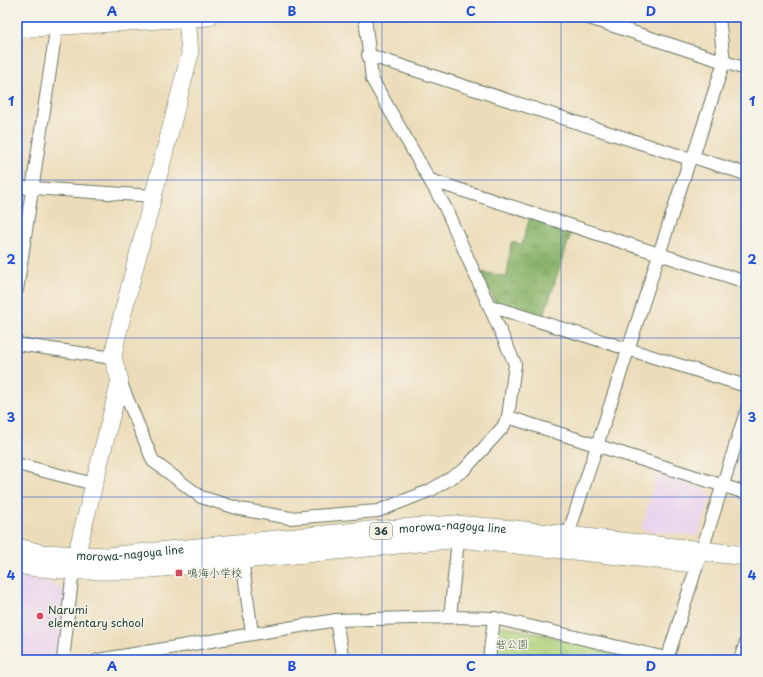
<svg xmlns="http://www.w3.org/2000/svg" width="763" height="677" font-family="'Playpen Sans','Klee One',sans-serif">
<defs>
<pattern id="forest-crowns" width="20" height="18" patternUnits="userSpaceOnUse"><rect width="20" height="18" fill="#8ab46a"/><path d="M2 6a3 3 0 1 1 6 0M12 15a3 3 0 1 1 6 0" fill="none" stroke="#709458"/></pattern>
<pattern id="park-crowns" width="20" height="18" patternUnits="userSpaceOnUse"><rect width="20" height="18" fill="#aed27a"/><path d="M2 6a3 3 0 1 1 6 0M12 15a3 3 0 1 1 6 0" fill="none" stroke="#95b56a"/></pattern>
</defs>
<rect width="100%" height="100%" fill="#f7f3e8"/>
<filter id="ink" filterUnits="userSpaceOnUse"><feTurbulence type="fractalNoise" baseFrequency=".025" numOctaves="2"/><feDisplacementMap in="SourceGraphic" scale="8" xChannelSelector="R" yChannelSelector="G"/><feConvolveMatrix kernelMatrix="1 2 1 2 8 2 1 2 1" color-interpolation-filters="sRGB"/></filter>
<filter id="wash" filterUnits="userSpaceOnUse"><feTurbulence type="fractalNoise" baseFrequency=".012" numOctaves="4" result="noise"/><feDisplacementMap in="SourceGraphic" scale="16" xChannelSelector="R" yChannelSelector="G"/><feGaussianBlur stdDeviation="0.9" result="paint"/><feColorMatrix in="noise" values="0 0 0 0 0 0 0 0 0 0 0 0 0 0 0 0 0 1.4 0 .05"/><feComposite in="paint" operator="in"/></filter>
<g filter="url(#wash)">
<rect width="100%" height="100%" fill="#ecddba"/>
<g fill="#e8d2ee">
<polygon points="657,473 707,490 711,497 698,536 641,530"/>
<polygon points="17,576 43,581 59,586 65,593 57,660 17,660"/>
</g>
<polygon fill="url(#forest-crowns)" stroke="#54784f" points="530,217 572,230 543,318 495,302 481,272 507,277 511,242 522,244"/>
<polygon fill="url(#park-crowns)" stroke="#668857" points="504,626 645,659 645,660 495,660 498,628"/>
</g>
<g filter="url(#ink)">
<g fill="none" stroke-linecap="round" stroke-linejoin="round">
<g stroke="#677563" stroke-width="14">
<g id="street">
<polyline points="365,17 372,79 445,207 515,364 508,417 746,493"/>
<polyline points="586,17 746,69"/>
<polyline points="368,55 687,158 693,157 746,174"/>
<polyline points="430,180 746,282"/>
<polyline points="17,187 154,196"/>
<polyline points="17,290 58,17"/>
<polyline points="490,306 746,386"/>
<polyline points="17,344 113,358"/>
<polyline points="120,381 153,461 201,497 240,509 290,518 378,511 431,490 464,470 503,427 508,417"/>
<polyline points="17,464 94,484"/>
<polyline points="568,535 689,162 693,157 724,62 719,17"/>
<polyline points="242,558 252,634"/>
<polyline points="450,617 457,549 460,538"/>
<polyline points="336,620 343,660"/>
<polyline points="63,660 73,570"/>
<polyline points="98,660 336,620 450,617 494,618 666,658"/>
<polyline points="489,660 494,618"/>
<polyline points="665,660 670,650 746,412"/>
<polyline points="740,660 746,642"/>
</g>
</g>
<g stroke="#677563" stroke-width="18">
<g id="secondary">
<polyline points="17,29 209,17"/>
<polyline points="73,568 120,381 113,358 117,336 190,54 187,18"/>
</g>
</g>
<g stroke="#677563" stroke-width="20">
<g id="primary">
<path id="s1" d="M17,548L41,554L107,557L356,532L455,525L514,530L746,556"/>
<polyline points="17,563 29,566 73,570 131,570 460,538 695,563"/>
</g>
</g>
<use href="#street" stroke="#fff" stroke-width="12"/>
<use href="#secondary" stroke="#fff" stroke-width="17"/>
<use href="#primary" stroke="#fff" stroke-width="19"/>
</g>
</g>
<path fill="none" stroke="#1d4ed8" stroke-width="1" stroke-opacity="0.55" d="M202,17V660M382,17V660M561,17V660M17,180H746M17,338H746M17,497H746"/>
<g fill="#d1495b" stroke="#f7f3e8" stroke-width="1.5">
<rect x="175" y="569" width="8" height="8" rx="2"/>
<circle cx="40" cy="616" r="4"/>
</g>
<g text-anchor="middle" stroke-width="3" stroke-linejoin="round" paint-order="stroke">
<rect fill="#f7f3e8" stroke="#60746a" stroke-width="1" x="370" y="523" width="22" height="16" rx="3"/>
<g font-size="10" font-weight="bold" fill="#1f3d34">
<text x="381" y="535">36</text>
</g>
<g font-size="11" fill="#1f3d34" stroke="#f7f3e8">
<text dy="4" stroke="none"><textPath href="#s1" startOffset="438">morowa-nagoya line</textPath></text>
<text dy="4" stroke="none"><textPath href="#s1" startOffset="114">morowa-nagoya line</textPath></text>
</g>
<g font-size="11" fill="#1f3d34" stroke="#f7f3e8" text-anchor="start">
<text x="187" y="577">鳴海小学校</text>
<text x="48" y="614">Narumi<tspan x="48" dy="13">elementary school</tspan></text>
</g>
<g font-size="11" fill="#3c5b42" stroke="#f7f3e8">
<text x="512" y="648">砦公園</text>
</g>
</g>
<rect width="763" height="677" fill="none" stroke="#f7f3e8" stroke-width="44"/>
<rect x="22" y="22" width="719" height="633" fill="none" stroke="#1d4ed8" stroke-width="1.5"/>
<g font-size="13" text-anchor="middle" font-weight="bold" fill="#1d4ed8">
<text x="112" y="16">A</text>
<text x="292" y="16">B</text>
<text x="471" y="16">C</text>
<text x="651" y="16">D</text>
<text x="11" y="106">1</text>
<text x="752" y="106">1</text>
<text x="11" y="264">2</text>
<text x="752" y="264">2</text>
<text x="11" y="422">3</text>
<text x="752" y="422">3</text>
<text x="11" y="580">4</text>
<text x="752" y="580">4</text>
<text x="112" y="671">A</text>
<text x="292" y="671">B</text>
<text x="471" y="671">C</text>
<text x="651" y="671">D</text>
</g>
</svg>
